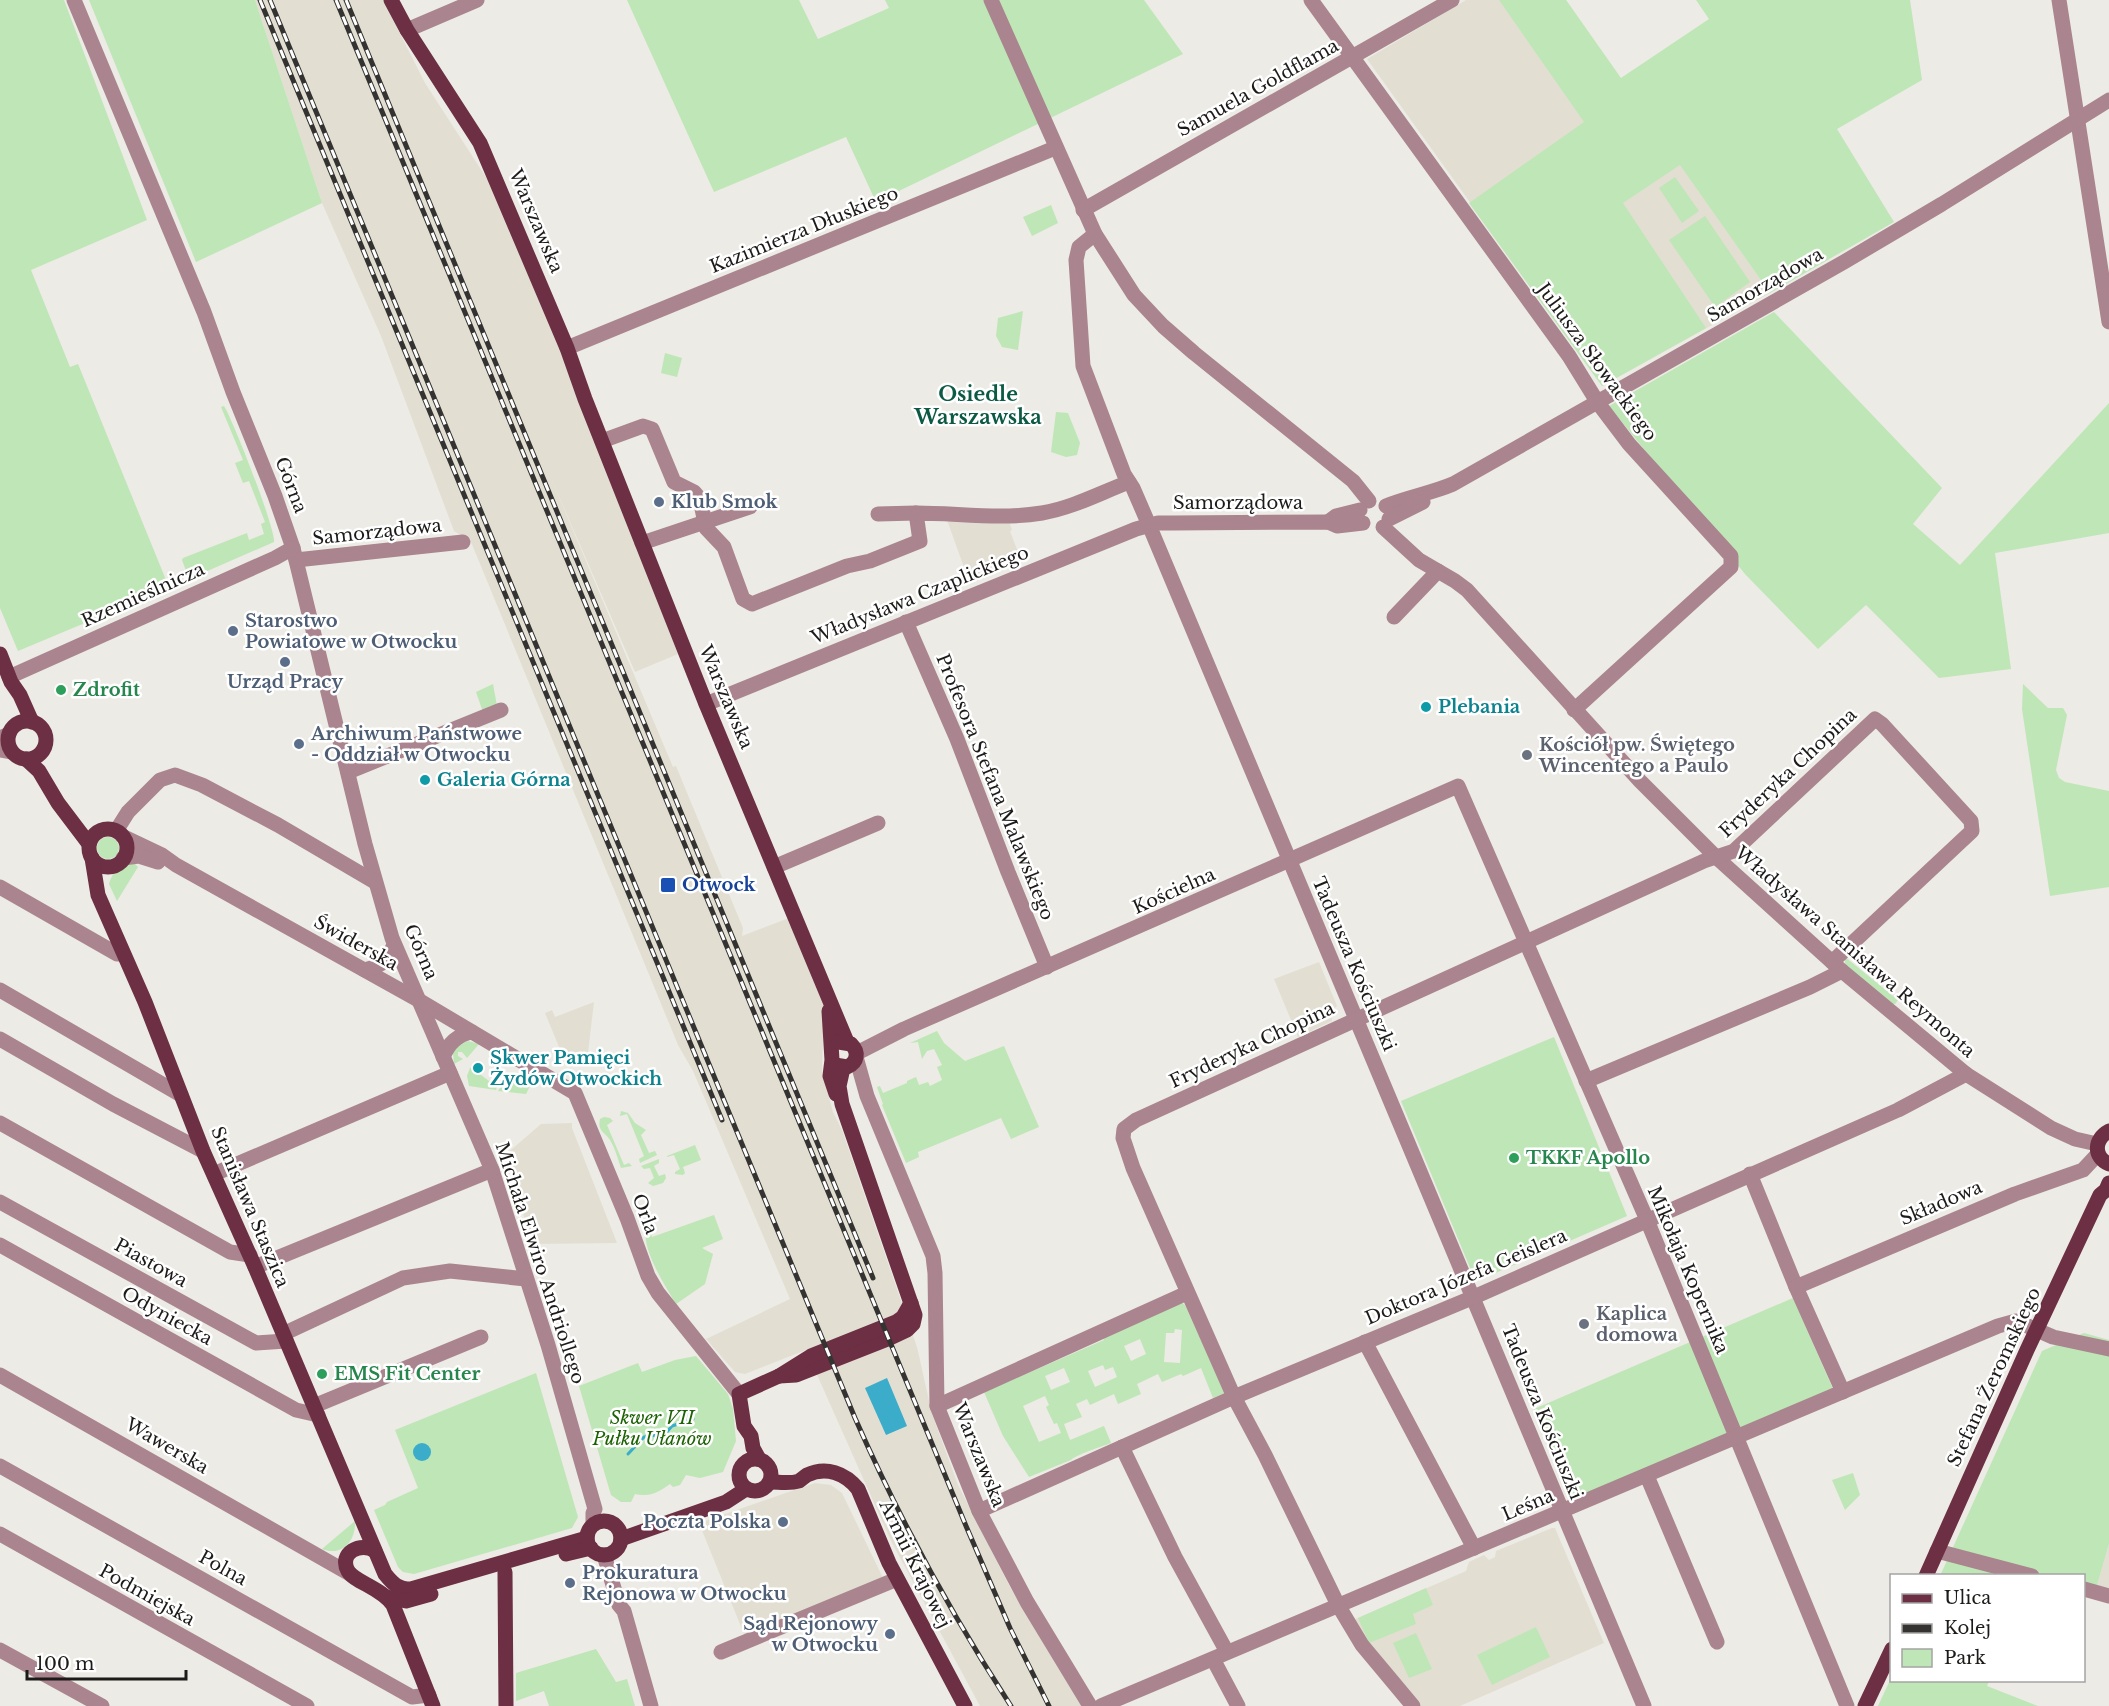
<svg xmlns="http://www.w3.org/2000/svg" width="2109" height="1706" font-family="'Libre Baskerville',serif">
<rect width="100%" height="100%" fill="#ecebe5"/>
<g fill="#e2dfd2">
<polygon points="255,0 383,0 425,83 491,185 567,361 678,654 635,672 551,478 673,767 676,766 743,928 742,936 789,918 824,1005 822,1072 833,1112 842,1130 917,1347 932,1414 958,1485 1010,1587 1069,1685 1084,1706 980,1706 891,1541 806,1350 745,1374 735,1372 706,1339 790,1299 693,1071 678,1045 471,542 454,531 381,336 322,203"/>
<polygon points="1466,0 1566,0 1770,293 1602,386 1367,59"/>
<polygon points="947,520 1009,521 1012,530 1010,531 1022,563 970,584"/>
<polygon points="1319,962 1337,1006 1331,1011 1332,1021 1298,1037 1274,979"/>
<polygon points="594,1002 587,1061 567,1066 545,1013 552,1010 555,1017"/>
<polygon points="572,1123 572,1128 617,1243 529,1244 530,1238 515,1184 504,1156 541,1124"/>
<polygon points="815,1483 831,1485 842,1493 883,1578 746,1639 699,1523"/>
<polygon points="1552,1528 1555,1528 1604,1643 1460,1706 1416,1706 1351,1621 1466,1571 1469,1562 1484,1555 1489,1560 1495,1557 1496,1551"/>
<polygon points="2109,1544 2109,1589 2097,1585"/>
</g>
<g fill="#bfe6b6" fill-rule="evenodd">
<polygon points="0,0 64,0 147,220 31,270 70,367 78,364 166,580 163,582 166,589 18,651 0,608"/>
<polygon points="89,0 255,0 322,203 196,262"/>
<polygon points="627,0 799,0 818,39 889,8 885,0 1144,0 1183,54 876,202 846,137 714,192"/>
<polygon points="1499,0 1566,0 1621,78 1709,19 1696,0 1910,0 1922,80 1837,129 1894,222 1770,293 1680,165 1623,203 1706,328 1602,386 1469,203 1584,122"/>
<polygon points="1675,177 1699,211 1682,223 1659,188"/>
<polygon points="1051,205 1058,223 1032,236 1023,217"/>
<polygon points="1705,216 1750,282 1715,307 1669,240"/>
<polygon points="1023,311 1018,350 1002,347 996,336 998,318"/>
<polygon points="1774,312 1942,488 1913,524 1960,565 2109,403 2109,533 1995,553 2011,669 1939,678 1866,605 1818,649 1745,574 1609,406"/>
<polygon points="665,353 682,358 677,377 661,373"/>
<path d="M224,406C233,420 276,530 274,542L189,579L182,560L183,558L247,533L249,540L264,534L261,524L265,522L249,481L243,483L235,463L243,460L221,407Z"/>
<polygon points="1056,412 1068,413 1080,443 1077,455 1066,457 1051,452"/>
<polygon points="493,684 497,706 483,712 476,692"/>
<polygon points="2023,684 2048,708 2063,708 2067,715 2056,770 2059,778 2065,782 2109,791 2109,887 2050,896 2022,709"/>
<circle cx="108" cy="848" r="11"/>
<path d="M132,861L138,867L117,901L109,884C113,870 120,868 132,861Z"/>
<polygon points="1845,957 1898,1000 1895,1004 1891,1004 1845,964"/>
<polygon points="937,1031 944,1043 965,1061 1004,1046 1039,1127 1011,1139 1001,1118 918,1152 919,1157 906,1163 882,1105 883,1104 877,1087 880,1086 883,1093 907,1083 907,1081 916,1077 919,1085 928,1082 930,1086 942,1080 937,1067 942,1065 934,1049 927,1051 922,1059 918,1042 910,1043"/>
<polygon points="1554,1037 1627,1216 1484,1278 1473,1275 1401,1101"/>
<polygon points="468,1041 479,1044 467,1058 462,1052 458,1052 458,1056 463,1059 454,1064 453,1053 460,1044"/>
<polygon points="474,1067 477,1072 497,1087 496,1090 469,1086 467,1076 470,1068"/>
<polygon points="509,1074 517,1081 530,1086 526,1094 498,1091"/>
<polygon points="621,1111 628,1113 635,1123 646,1130 641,1135 649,1153 655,1151 657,1155 640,1163 639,1159 644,1156 627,1114 620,1116"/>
<path d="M604,1117L610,1118L613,1121L607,1125L624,1165L629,1163L632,1166L621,1168C618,1159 615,1148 610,1140C605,1132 597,1131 600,1119Z"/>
<polygon points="695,1145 701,1160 683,1167 685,1173 683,1175 675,1174 675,1172 680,1169 674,1155 667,1157 667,1156"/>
<polygon points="659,1159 659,1163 654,1166 659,1176 665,1174 666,1178 663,1183 653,1186 648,1183 654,1178 650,1168 644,1169 641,1166"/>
<path d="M714,1215L723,1239L702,1248L713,1254L705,1284L676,1304C666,1287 637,1243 648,1225L652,1237Z"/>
<polygon points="1793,1298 1833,1389 1573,1501 1534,1409"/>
<path d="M1181,1302L1185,1305L1225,1393L1213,1398L1201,1368L1183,1376L1181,1374L1162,1382L1158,1374L1137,1384L1141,1394L1118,1404L1114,1394L1090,1405L1087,1399L1076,1404L1082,1417L1064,1424L1070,1440L1104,1426L1111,1443C1101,1447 1077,1454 1071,1460L1029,1477L1003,1436L984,1392L1104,1340L1103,1338ZM1175,1329L1182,1330L1180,1363L1164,1362L1166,1333H1174ZM1140,1339L1146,1354L1131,1361L1124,1346ZM1103,1365L1105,1370L1113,1367L1117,1377L1095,1387L1088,1371ZM1064,1368L1070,1382L1051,1390L1045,1376ZM1045,1396L1049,1405L1046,1407L1054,1424L1057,1423L1061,1433L1039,1442L1023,1406Z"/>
<polygon points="2084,1333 2109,1340 2109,1544 2095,1592 2084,1589 2084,1576 1940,1576 2042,1351"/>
<path d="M696,1356L728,1394L733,1409L736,1441L723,1472L700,1478L686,1475L680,1485L673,1487L670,1484C657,1493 651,1497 635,1494L631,1502H621L611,1495L579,1386L638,1363L642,1372L675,1360Z"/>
<polygon points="536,1373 578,1517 572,1528 414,1574 403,1572 398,1567 374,1510 385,1505 387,1502 418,1488 395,1430"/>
<polygon points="1853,1473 1860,1495 1845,1510 1832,1480"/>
<path d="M355,1521C356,1540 343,1557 322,1549Z"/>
<polygon points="1426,1588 1433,1605 1413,1614 1416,1624 1369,1643 1358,1618"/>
<polygon points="1536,1627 1550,1657 1492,1685 1477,1655"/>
<polygon points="1416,1633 1432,1669 1409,1678 1393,1643"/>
<polygon points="596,1649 616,1682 627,1679 635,1706 549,1706 544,1691 516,1701 516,1673"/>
<polygon points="1891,1678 1892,1680 1989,1681 1987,1686 2038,1706 1878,1706"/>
</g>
<g fill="#3bacca">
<polygon points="887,1378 907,1426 886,1435 865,1388"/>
<circle cx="422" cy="1452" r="9"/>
</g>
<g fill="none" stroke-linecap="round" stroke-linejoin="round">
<g stroke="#3bacca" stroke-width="3">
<polyline points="662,1434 665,1434 672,1426 693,1419"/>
<polyline points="628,1454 644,1437 658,1435"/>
</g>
<g stroke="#aa848e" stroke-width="15">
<polyline points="74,0 204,312 233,392 275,496 293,548 365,844 392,938 492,1170 548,1345 595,1509 593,1513 593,1525"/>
<polyline points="991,0 1095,234 1134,295 1163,326 1194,353 1353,481 1369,501"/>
<polyline points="1311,0 1569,356 1598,403 1629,444 1731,556 1731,567 1574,710"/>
<polyline points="2059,0 2109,322"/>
<polyline points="407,30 477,0"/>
<polyline points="1083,210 1452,0"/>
<polyline points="1095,234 1079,247 1076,260 1083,366 1124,474 1133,488 1149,525 1644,1706"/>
<polyline points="567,348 1055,148"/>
<path d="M602,441L643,426L652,429L674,482L694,492L700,499L706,528L724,547L743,599L752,604L847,566L870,561L920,541L916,513C957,513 1001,520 1042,513C1072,508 1100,493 1129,482"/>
<path d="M1386,506C1408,497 1432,493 1453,484L1844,262L1942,204L2109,100"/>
<polyline points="878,514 916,513"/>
<polyline points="1389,519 1423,502"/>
<polyline points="1328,522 1336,516 1360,510"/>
<polyline points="1383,527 1419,560 1455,581 1467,590 1640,781 1716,857 1842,971 1966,1074 2051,1128 2075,1139 2097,1144"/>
<polyline points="642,543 750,507"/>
<polyline points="296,560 463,542"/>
<polyline points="1394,617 1438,571"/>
<polyline points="906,622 957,739 1008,872 1047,967"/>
<polyline points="9,677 275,558 293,548"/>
<polyline points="706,704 1136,529 1158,523 1173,523 1328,522 1337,526 1363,523"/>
<polyline points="0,738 9,734"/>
<polyline points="0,750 12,752"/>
<polyline points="348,772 501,710"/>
<polyline points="116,831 128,812 160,780 175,775 202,785 278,825 375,882"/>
<polyline points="122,836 162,855 176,865 420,1001 575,1093 627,1218 648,1276 658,1293 739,1394"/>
<polyline points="123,858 139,856 158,862"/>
<polyline points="774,867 878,823"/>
<polyline points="0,887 117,954 123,954"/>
<path d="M365,970C383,965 386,962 394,945"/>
<polyline points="0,990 181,1095"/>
<polyline points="0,1039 113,1104 203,1151"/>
<polyline points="857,1053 904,1029 1458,786 1647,1220 1847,1706"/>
<path d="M443,1057C449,1043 457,1035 472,1032"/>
<polyline points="856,1057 867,1096 933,1256 935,1273 937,1406 979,1511 1027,1602 1090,1706"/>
<polyline points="1586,1081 1810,987 1842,971"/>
<polyline points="0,1123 230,1252 250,1255"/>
<polyline points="214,1174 450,1073"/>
<polyline points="1750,1174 1796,1287 1843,1392"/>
<polyline points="0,1202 256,1343 286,1341"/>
<polyline points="0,1245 296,1410 318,1415"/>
<polyline points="255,1267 492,1170"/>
<polyline points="1796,1287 2015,1194 2083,1170 2098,1154"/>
<polyline points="283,1334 403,1278 450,1271 526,1279"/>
<polyline points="1365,1342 1474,1548"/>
<polyline points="0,1375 350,1574"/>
<polyline points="314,1406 481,1337"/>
<polyline points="937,1406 1187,1293"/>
<polyline points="1122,1447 1175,1557 1227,1652"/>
<polyline points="0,1466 412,1697 429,1695"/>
<polyline points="1647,1476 1717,1642"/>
<polyline points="979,1511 1234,1397 1474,1297 1898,1110 1966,1074"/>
<polyline points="0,1534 307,1706"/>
<polyline points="1937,1551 2032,1576"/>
<polyline points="604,1555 619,1605 624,1611 651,1706"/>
<polyline points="2084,1589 2109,1596"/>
<polyline points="0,1650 102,1706"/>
<polyline points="721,1652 897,1579"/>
<polyline points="1213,1659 1238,1706"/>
<polyline points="1101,1706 1998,1326 2016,1321 2053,1337 2109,1349"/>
<polyline points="1413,1706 1362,1645 1338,1605 1265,1455 1234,1397 1133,1168 1123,1138 1124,1129 1136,1120 1704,861 1734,851 1875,719 1882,724 1971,821 1972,831 1832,962"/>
</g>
<g stroke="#6d2f44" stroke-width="15">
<polyline points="391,0 407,30 480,143 567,348 585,399 706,704 847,1042"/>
<polyline points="0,654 11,682 20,695 32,722"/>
<circle cx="27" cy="740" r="19"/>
<polyline points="26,759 39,771 58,803 89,844"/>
<circle cx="108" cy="848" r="19"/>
<path d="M92,858L98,895L145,1002L203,1151L255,1267L385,1574C393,1584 398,1589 411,1589L587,1538"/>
<polyline points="829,1011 832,1060 830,1076 836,1094"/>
<path d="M835,1065L847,1067C858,1062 859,1052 851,1044L839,1042"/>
<path d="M2109,1131C2094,1139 2093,1157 2109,1164"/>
<polyline points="779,1376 796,1375 890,1338 907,1330 913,1324 915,1315 842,1104 839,1086 843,1068"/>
<circle cx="755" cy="1475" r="16"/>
<polyline points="759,1459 753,1448 751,1436 744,1426 739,1394 779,1376 811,1356 896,1322 903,1317 911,1303"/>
<path d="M770,1482C779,1482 790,1484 799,1481C802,1479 804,1477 807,1475C826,1466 845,1473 858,1489L889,1563L965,1706"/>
<circle cx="604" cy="1538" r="17"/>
<polyline points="621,1539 726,1502 746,1489"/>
<path d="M375,1551C361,1541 338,1553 348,1571C354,1582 382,1588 393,1605L433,1706"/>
<polyline points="566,1554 591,1548"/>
<polyline points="505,1572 506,1706"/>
<polyline points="1926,1576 2027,1350 2100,1195 2106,1190 2109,1183"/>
<polyline points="387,1597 406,1601 431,1594"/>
<polyline points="1865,1706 1892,1649"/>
</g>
<g stroke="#343331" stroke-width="5">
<g id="rail">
<polyline points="260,0 722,1120"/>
<path d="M270,0L855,1418C899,1518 951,1614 1011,1706"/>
<polyline points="336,0 966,1526 1010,1628 1049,1706"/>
<polyline points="346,0 873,1278"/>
</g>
</g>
<use href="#rail" stroke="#fff" stroke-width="3" stroke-dasharray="9" stroke-linecap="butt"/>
</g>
<g fill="#5c6f8a" stroke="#fff" stroke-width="2">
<circle cx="659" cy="502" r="6"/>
<circle cx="233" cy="631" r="6"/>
<circle cx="285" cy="662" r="6"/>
<circle cx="299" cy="744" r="6"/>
<circle cx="783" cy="1522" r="6"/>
<circle cx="570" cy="1583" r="6"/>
<circle cx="890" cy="1634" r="6"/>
</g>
<g fill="#2e9e5b" stroke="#fff" stroke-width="2">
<circle cx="61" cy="690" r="6"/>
<circle cx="1514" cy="1158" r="6"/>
<circle cx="322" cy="1374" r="6"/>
</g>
<g fill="#0f9aa8" stroke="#fff" stroke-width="2">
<circle cx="1426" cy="707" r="6"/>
<circle cx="425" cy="780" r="6"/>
<circle cx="478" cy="1068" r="6"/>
</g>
<g fill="#6b7280" stroke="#fff" stroke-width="2">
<circle cx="1527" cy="755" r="6"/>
<circle cx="1584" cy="1324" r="6"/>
</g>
<rect fill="#1a4fb4" stroke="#fff" stroke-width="2" x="660" y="877" width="16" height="16" rx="3"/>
<g text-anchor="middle" stroke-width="5" stroke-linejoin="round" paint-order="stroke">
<g font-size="18" fill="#1c1b19" stroke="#fff">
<text transform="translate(1258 88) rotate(-29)" y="6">Samuela Goldflama</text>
<text transform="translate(536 221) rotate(67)" y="6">Warszawska</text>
<text transform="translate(804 230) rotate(-22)" y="6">Kazimierza Dłuskiego</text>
<text transform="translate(1765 285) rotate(-30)" y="6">Samorządowa</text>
<text transform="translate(1597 362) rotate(54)" y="6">Juliusza Słowackiego</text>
<text transform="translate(291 485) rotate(69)" y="6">Górna</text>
<text x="1238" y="509">Samorządowa</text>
<text transform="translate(377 532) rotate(-6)" y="6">Samorządowa</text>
<text transform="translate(143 595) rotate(-24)" y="6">Rzemieślnicza</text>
<text transform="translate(920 595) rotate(-22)" y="6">Władysława Czaplickiego</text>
<text transform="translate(726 697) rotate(67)" y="6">Warszawska</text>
<text transform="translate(1788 773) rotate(-43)" y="6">Fryderyka Chopina</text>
<text transform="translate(995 787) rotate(68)" y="6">Profesora Stefana Malawskiego</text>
<text transform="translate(1174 891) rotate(-24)" y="6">Kościelna</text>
<text transform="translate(356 943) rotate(29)" y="6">Świderska</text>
<text transform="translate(421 952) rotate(67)" y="6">Górna</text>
<text transform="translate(1855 952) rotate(41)" y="6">Władysława Stanisława Reymonta</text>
<text transform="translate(1354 964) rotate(67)" y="6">Tadeusza Kościuszki</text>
<text transform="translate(1252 1045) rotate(-25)" y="6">Fryderyka Chopina</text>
<text transform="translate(1941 1203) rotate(-23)" y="6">Składowa</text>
<text transform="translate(250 1207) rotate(67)" y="6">Stanisława Staszica</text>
<text transform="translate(645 1214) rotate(69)" y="6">Orla</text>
<text transform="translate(151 1263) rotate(29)" y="6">Piastowa</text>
<text transform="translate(540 1263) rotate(72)" y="6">Michała Elwiro Andriollego</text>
<text transform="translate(1688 1270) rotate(67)" y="6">Mikołaja Kopernika</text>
<text transform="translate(1466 1277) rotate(-23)" y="6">Doktora Józefa Geislera</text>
<text transform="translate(167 1316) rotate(29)" y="6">Odyniecka</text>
<text transform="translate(1994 1377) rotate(-65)" y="6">Stefana Żeromskiego</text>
<text transform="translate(1542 1412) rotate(68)" y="6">Tadeusza Kościuszki</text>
<text transform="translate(167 1446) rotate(30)" y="6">Wawerska</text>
<text transform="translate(979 1455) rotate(68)" y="6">Warszawska</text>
<text transform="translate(1528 1505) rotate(-23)" y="6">Leśna</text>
<text transform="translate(915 1564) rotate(64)" y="6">Armii Krajowej</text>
<text transform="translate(223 1568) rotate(29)" y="6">Polna</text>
<text transform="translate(147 1595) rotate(29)" y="6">Podmiejska</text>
</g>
<g font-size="18" font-weight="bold" fill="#4e5e75" stroke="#fff" text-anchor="start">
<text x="671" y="508">Klub Smok</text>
<text x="245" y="627">Starostwo<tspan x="245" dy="21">Powiatowe w Otwocku</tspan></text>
<text x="285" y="688" text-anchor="middle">Urząd Pracy</text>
<text x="311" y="740">Archiwum Państwowe<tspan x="311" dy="21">- Oddział w Otwocku</tspan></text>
<text x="771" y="1528" text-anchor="end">Poczta Polska</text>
<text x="582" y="1579">Prokuratura<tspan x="582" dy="21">Rejonowa w Otwocku</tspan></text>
<text x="878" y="1630" text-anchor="end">Sąd Rejonowy<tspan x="878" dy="21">w Otwocku</tspan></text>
</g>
<g font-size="18" font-weight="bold" fill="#27864d" stroke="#fff" text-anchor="start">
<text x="73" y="696">Zdrofit</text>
<text x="1526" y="1164">TKKF Apollo</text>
<text x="334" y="1380">EMS Fit Center</text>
</g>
<g font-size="18" font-weight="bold" fill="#0d838f" stroke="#fff" text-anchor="start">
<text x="1438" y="713">Plebania</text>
<text x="437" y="786">Galeria Górna</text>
<text x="490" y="1064">Skwer Pamięci<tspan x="490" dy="21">Żydów Otwockich</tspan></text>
</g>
<g font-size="18" font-weight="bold" fill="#5b616d" stroke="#fff" text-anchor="start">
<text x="1539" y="751">Kościół pw. Świętego<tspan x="1539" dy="21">Wincentego a Paulo</tspan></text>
<text x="1596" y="1320">Kaplica<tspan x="1596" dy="21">domowa</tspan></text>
</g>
<g font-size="18" font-weight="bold" fill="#164399" stroke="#fff" text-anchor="start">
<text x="682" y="891">Otwock</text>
</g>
<g font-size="18" font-style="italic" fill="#1c6203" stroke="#fff">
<text x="652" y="1424">Skwer VII<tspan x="652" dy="21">Pułku Ułanów</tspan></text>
</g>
<g font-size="20" font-weight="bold" fill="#0c5a44" stroke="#fff">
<text x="978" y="401">Osiedle<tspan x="978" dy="23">Warszawska</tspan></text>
</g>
</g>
<rect x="1890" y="1574" width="195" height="108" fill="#ffffff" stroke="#a4a4a3" stroke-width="1.5"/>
<rect x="1902" y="1594" width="30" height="9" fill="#6d2f44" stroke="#a4a4a3" stroke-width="1.5"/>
<text x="1944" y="1604" font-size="18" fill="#1c1b19">Ulica</text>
<rect x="1902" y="1624" width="30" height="9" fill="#343331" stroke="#a4a4a3" stroke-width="1.5"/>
<text x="1944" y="1634" font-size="18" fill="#1c1b19">Kolej</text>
<rect x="1902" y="1649" width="30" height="18" fill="#bfe6b6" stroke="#a4a4a3" stroke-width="1.5"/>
<text x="1944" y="1664" font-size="18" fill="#1c1b19">Park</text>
<path d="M27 1670v9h159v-9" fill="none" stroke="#1c1b19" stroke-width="3"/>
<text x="36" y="1670" font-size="18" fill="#1c1b19" stroke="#ffffff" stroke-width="4.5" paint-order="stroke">100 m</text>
</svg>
